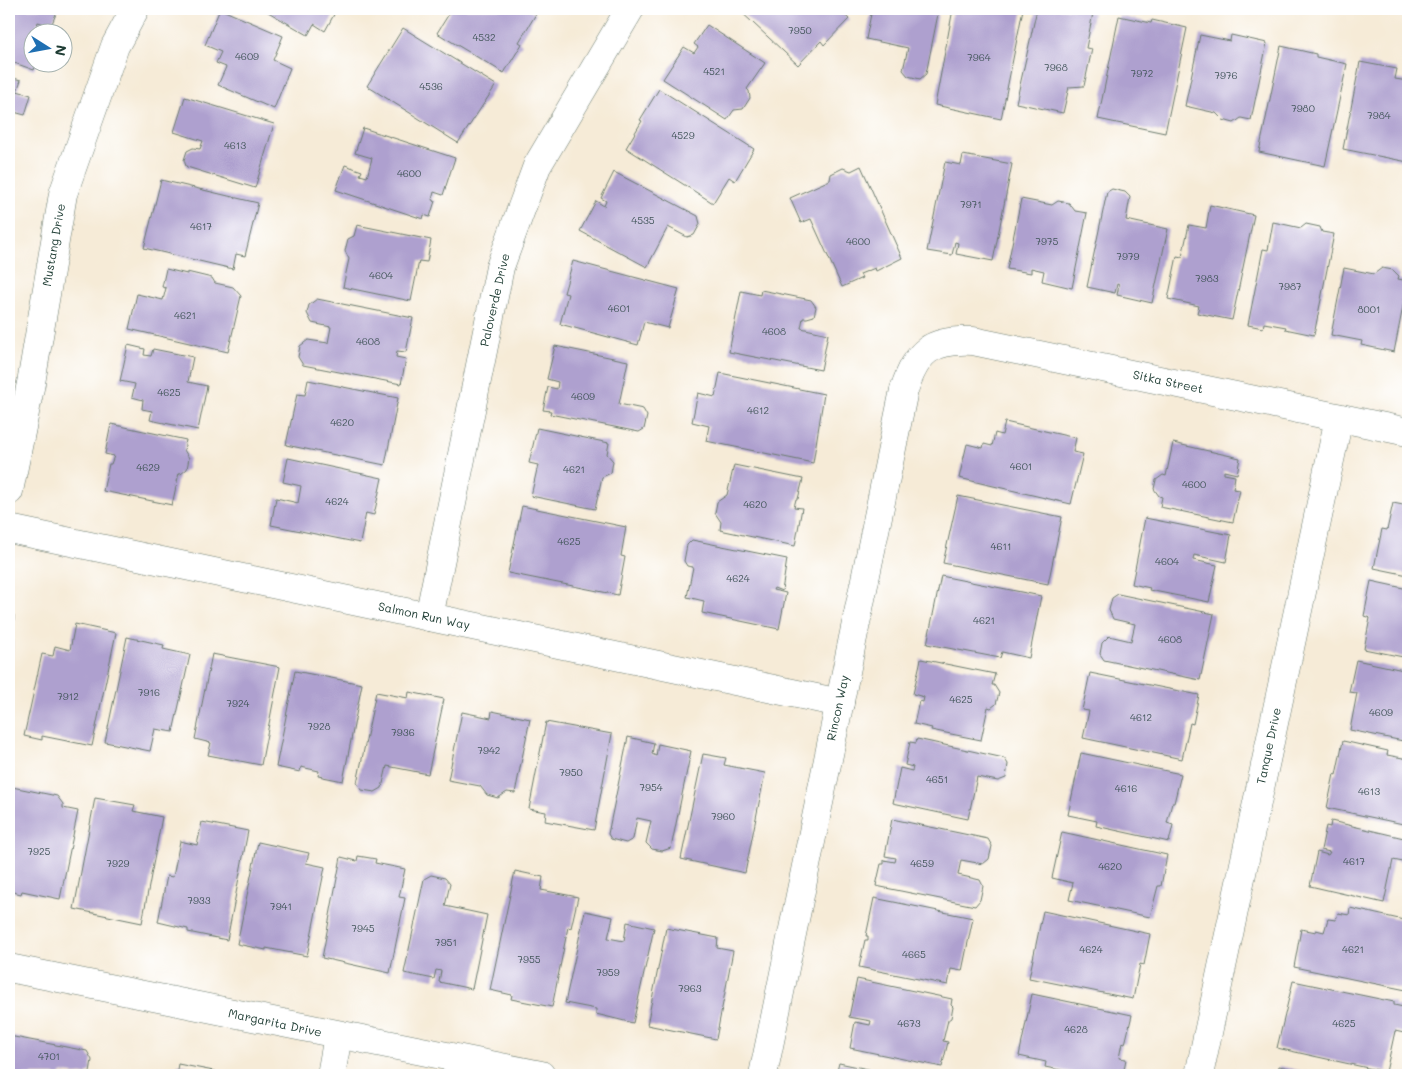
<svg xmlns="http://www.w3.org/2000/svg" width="1417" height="1084" font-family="Mali,sans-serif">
<rect width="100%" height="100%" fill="#fff"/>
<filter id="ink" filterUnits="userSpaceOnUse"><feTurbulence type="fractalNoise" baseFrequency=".02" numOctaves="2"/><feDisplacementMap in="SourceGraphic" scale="10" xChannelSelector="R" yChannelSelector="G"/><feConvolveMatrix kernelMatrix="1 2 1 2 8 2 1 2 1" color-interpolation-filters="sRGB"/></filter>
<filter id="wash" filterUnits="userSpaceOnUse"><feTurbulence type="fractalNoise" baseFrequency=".0096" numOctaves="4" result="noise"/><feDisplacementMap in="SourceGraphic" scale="20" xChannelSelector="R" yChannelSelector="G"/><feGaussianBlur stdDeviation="1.12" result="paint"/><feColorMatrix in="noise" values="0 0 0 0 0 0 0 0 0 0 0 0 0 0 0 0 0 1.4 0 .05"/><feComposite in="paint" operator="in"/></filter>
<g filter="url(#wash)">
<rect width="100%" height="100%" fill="#f6ebd7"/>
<g id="blocks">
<g fill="#aea0cf">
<polygon points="9,9 58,9 51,26 38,22 35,31 39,32 32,32 32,62 37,62 34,70 9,61"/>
<polygon points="220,9 283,36 273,60 290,68 274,109 218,85 226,67 216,63 221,52 205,45"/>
<polygon points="263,9 337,9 325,31 314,24 308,35"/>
<polygon points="452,9 527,9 536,14 519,42 522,44 504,73 437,33"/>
<polygon points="738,9 838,9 849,19 824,45 821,41 798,65"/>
<polygon points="872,9 939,9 926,74 920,79 908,76 903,70 908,48 866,39"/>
<polygon points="953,9 1023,9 1001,119 935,105"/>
<polygon points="1037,9 1076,9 1093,13 1086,48 1092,49 1084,86 1069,87 1063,113 1016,103"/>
<polygon points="1119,16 1151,23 1152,20 1187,28 1165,133 1098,119"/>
<polygon points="707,25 765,63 747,89 749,91 750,98 743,109 734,110 727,120 663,79 684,47 694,53 698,47 694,44"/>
<polygon points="403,28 496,85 458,143 367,86"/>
<polygon points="1200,35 1230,41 1231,35 1267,43 1251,120 1241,118 1234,123 1223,120 1216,113 1185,106"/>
<polygon points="1281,46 1316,54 1316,57 1347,64 1325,166 1259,152"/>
<polygon points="1360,62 1397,69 1395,79 1408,81 1408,162 1343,149"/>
<polygon points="9,77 21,80 17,91 31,95 25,115 10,111 9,115"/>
<polygon points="659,89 754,149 735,181 729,177 713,203 626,148 642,121 640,120"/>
<polygon points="185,97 274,124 255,188 187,167 186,166 184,160 187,151 193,148 200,149 203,141 174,132"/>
<polygon points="363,128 455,158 443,195 434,192 432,200 435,201 430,217 424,215 423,219 336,190 345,165 362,171 360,175 367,177 372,158 355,153"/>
<polygon points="963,155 1012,164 993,261 956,254 958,243 955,242 952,255 927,251 945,162 961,165"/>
<polygon points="9,164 13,165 10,182 9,182"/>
<polygon points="861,166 902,258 876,271 875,268 860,274 862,278 842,287 811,219 801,223 790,198 830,180 831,174 843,168 851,171"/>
<polygon points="614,172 698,216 700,224 694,235 687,237 668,227 647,267 580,231 596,201 604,206 606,201 601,198"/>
<polygon points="161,180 258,203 245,256 236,254 233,269 144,248"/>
<polygon points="1112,189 1125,192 1130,197 1126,220 1168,229 1152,303 1117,295 1119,285 1117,284 1115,293 1087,287 1107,192"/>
<polygon points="1021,199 1052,205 1058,201 1069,203 1075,211 1087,213 1072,288 1042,281 1044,271 1031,268 1031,273 1007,269"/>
<polygon points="1210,205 1254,215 1232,320 1197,313 1199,306 1168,299 1177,256 1182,257 1189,225 1206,228"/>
<polygon points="1273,222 1301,228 1306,224 1320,227 1322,232 1334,234 1314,335 1285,329 1286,327 1264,323 1263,328 1248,325 1263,249 1268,250"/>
<polygon points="357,225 431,240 427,262 419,261 411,301 343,287 349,259 345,251 348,239 354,236"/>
<polygon points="573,261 679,289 668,328 644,322 638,345 560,324 568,294 564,293"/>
<polygon points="1344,268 1374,274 1382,268 1393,270 1399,276 1398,279 1408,281 1394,352 1361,345 1362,341 1331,335"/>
<polygon points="166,269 187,274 187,272 212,278 215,283 233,287 241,296 228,352 129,329 137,294 163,300 166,288 162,287"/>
<polygon points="761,290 811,300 816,307 814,316 807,318 803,318 801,328 828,334 821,370 729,352 741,291 760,295"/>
<polygon points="317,299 413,318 406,352 397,351 396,357 406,359 401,384 303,365 298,357 300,346 308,340 328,343 331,327 312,323 307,313 309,305"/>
<polygon points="128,345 145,349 144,355 151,356 153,349 193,357 188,382 207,386 198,430 150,420 152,411 142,409 143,400 132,397 135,384 120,381"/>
<polygon points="555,346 628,361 619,404 643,409 647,416 644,429 639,432 550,414 551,411 543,410 548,387 557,389 558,382 547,379"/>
<polygon points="720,373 824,394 813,463 706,441 709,426 692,422 698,393 715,397"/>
<polygon points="308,380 398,398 385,465 286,445 297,394 305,395"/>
<polygon points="1005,422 1076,438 1073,452 1083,454 1071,504 959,478 967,444 983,448 984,444 992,446 995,433 1002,435"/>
<polygon points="111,424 186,440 184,450 189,458 187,469 181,474 179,473 172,505 103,491 109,464 111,464 114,456 105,454"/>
<polygon points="537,428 609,443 607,454 613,461 611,473 602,477 595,509 531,496 538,465 529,463"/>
<polygon points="1173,443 1240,458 1237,474 1224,471 1224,474 1235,476 1233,489 1240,490 1233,522 1160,507 1162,497 1159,496 1154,489 1156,480 1163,475 1166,476"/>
<polygon points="288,458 382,478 374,515 366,513 360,543 271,525 276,498 298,503 301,486 283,482"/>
<polygon points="734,465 803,479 798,499 796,499 794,507 802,508 795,546 720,530 721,522 715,513 717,502 727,495"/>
<polygon points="958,496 1062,517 1048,584 943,563"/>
<polygon points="1393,503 1408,506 1408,575 1374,568 1382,529 1387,530"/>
<polygon points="522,506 626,527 621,556 625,557 618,595 508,573"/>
<polygon points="1145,518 1231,535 1226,562 1194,555 1193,560 1217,565 1209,602 1149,590 1150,588 1132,584"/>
<polygon points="692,540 787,559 782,591 774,588 773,590 786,593 779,629 702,613 704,601 687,597 693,567 687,566 684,561 687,545"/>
<polygon points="941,576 1041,596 1029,658 1002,652 1000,658 927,644"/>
<polygon points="1371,581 1408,589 1408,658 1364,649 1370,618 1364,616"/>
<polygon points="1118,594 1214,614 1200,680 1104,660 1100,654 1102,643 1109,636 1131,641 1135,624 1113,619 1109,610 1112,598"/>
<polygon points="9,615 14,615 10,702 9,701"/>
<polygon points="75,624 116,633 92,746 42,736 42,740 24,736 42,654 53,656 55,646 70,650"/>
<polygon points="127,637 164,645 163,649 190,655 173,732 155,729 150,751 105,742"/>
<polygon points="212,654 280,667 261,765 208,755 211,743 195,739"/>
<polygon points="921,659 995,674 992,685 994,685 999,693 996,704 991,708 988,707 981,740 931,730 932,728 914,724 919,701 923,702 924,697 913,694"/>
<polygon points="1356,660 1408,671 1408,742 1350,730 1357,693 1349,692"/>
<polygon points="295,671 362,684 343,781 318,776 319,771 301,767 300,772 276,767"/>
<polygon points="1090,673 1199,695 1193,724 1190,723 1182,759 1083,738 1089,711 1082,710"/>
<polygon points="376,692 408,698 409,692 444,699 428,774 387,766 382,788 375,792 362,790 357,783"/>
<polygon points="492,711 530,719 515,793 507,792 498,798 487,795 480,786 448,780 462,712 491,718"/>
<polygon points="546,722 612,734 594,830 545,821 546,812 529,809"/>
<polygon points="628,737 654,743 652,754 656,756 658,744 691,751 671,848 662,851 652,849 646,843 651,821 637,818 633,839 626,843 611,839 608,834"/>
<polygon points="917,739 1004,758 1008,764 1006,778 998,781 977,777 968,819 893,803 900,768 912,771 913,767 905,765 910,742 916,743"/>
<polygon points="1343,741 1388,751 1387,755 1408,759 1408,825 1327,808 1334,774 1336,775"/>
<polygon points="1081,753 1181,774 1174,803 1172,803 1167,823 1173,825 1169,842 1096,826 1097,821 1068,815"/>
<polygon points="703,754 726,758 724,765 765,773 745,873 681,859"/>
<polygon points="12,787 57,796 63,804 63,808 78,811 60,899 22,891 21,894 9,891 9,802"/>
<polygon points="95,798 135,805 133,811 162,817 142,923 74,909"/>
<polygon points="892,819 988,839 992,846 989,859 983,864 961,860 958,875 980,880 983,886 980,900 975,906 876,886 881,864 884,864 884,860 895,862 896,858 885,856"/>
<polygon points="1331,821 1408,839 1408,863 1393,860 1384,903 1310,886 1317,852 1328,855 1330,852 1321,850 1326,826 1330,827"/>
<polygon points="202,822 248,831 227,940 188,932 188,929 158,922 167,876 173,877 180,841 197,845"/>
<polygon points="1062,832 1167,855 1161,886 1158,886 1150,917 1069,900 1073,883 1052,878"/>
<polygon points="258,842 309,853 306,863 325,867 307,956 266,948 266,950 237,944"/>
<polygon points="358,856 376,859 375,863 405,869 399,897 405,898 390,973 322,958 341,857 357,861"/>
<polygon points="515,871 543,877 541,890 578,897 571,928 568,927 552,1007 511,999 512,995 490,990"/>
<polygon points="431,875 445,878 450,884 445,906 487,915 472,989 439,982 441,971 436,970 434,979 404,973 424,879"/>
<polygon points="874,898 973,918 962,971 951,969 948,985 859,967 865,940 868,940 868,936 866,936"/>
<polygon points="1350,908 1408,921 1408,980 1406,990 1294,967 1301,929 1316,932 1316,930 1324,932 1328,919 1336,920 1338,913 1349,915"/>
<polygon points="585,911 613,917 608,938 624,941 627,922 654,928 633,1023 596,1014 596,1009 565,1003"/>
<polygon points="1043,911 1150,934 1144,965 1140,964 1133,999 1029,978"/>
<polygon points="666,928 718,938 717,948 733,951 716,1039 647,1025"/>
<polygon points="857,979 952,999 951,1005 953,1007 951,1018 948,1020 943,1041 948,1042 942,1067 850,1048 855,1022 870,1025 871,1021 849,1017"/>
<polygon points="1293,981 1394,1002 1394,1005 1408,1008 1404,1033 1395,1031 1386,1072 1277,1048"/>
<polygon points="1032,994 1132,1015 1125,1044 1122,1043 1119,1058 1126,1059 1123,1075 1085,1075 1045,1067 1046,1062 1019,1056"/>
<polygon points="9,1036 87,1051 92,1060 90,1072 85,1075 61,1073 61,1075 9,1075"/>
<polygon points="839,1063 892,1074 892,1075 836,1075"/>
<polygon points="178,1064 229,1074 228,1075 176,1075"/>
<polygon points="1279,1066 1316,1074 1316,1075 1277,1075"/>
</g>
</g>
</g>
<g filter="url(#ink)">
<use href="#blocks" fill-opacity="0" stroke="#6a7a6d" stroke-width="1"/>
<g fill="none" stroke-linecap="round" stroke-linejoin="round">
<g stroke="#6a7a6d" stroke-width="29">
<g id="minor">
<polyline points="9,491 31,383 63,194 115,46 135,9"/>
<polyline points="9,529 840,703"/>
<polyline points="429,617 500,267 537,166 630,9"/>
<polyline points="9,968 541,1075"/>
<polyline points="331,1075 338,1036"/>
<path d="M763,1075L904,390C917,351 931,339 973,341L1408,432"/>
<polyline points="1199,1075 1339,418"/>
</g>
</g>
<use href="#minor" stroke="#fff" stroke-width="28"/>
</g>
</g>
<g text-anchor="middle" stroke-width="4.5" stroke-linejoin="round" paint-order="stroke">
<g font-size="10" fill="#43565b">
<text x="800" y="34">7950</text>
<text x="484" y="41">4532</text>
<text x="247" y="60">4609</text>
<text x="979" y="61">7964</text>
<text x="1056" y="71">7968</text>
<text x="714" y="75">4521</text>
<text x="1142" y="77">7972</text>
<text x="1226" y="79">7976</text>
<text x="431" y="90">4536</text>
<text x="1303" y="112">7980</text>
<text x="1379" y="119">7984</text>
<text x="683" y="139">4529</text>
<text x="235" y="149">4613</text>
<text x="409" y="177">4600</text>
<text x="971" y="208">7971</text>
<text x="643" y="224">4535</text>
<text x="201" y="230">4617</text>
<text x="858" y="245">4600</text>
<text x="1047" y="245">7975</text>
<text x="1128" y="260">7979</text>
<text x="381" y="279">4604</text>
<text x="1207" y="282">7983</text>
<text x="1290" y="290">7987</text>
<text x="619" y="312">4601</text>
<text x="1369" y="313">8001</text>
<text x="185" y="319">4621</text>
<text x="774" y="335">4608</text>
<text x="368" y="345">4608</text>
<text x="169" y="396">4625</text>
<text x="583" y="400">4609</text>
<text x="758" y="414">4612</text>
<text x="342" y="426">4620</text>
<text x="1021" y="470">4601</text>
<text x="148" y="471">4629</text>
<text x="574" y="473">4621</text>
<text x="1194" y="488">4600</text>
<text x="337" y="505">4624</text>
<text x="755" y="508">4620</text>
<text x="569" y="545">4625</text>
<text x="1001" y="550">4611</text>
<text x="1167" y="565">4604</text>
<text x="738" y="582">4624</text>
<text x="984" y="624">4621</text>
<text x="1170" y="643">4608</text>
<text x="149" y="696">7916</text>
<text x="68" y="700">7912</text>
<text x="961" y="703">4625</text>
<text x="238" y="707">7924</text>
<text x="1381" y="716">4609</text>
<text x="1141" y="721">4612</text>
<text x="319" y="730">7928</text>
<text x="403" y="736">7936</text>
<text x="489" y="754">7942</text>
<text x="571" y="776">7950</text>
<text x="937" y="783">4651</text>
<text x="651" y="791">7954</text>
<text x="1126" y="792">4616</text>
<text x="1369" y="795">4613</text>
<text x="723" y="820">7960</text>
<text x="39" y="855">7925</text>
<text x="1354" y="865">4617</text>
<text x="118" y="867">7929</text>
<text x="922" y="867">4659</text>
<text x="1110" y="870">4620</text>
<text x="199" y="904">7933</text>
<text x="281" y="910">7941</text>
<text x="363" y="932">7945</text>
<text x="446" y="946">7951</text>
<text x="1091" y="953">4624</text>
<text x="1353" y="953">4621</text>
<text x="914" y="958">4665</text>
<text x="529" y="963">7955</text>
<text x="608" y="976">7959</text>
<text x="690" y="992">7963</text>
<text x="909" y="1027">4673</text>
<text x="1344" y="1027">4625</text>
<text x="1076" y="1033">4628</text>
<text x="49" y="1060">4701</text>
</g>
<g font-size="12" fill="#1f3d34" stroke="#fff">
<text transform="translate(54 245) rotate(-80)" y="4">Mustang Drive</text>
<text transform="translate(495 300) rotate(-77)" y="4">Paloverde Drive</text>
<text transform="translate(1168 382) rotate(12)" y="4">Sitka Street</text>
<text transform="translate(424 616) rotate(12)" y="4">Salmon Run Way</text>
<text transform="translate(838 708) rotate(-78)" y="4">Rincon Way</text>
<text transform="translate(1269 746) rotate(-78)" y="4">Tanque Drive</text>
<text transform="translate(275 1023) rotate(12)" y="4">Margarita Drive</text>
</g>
</g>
<rect width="1417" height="1084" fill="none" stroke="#fff" stroke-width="30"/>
<g transform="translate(48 48) rotate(101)"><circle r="24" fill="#ffffff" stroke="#a5b1ae"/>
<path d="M0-4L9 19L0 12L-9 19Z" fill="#1f6fb2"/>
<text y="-8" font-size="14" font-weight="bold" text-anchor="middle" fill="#1f3d34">N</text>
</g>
</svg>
